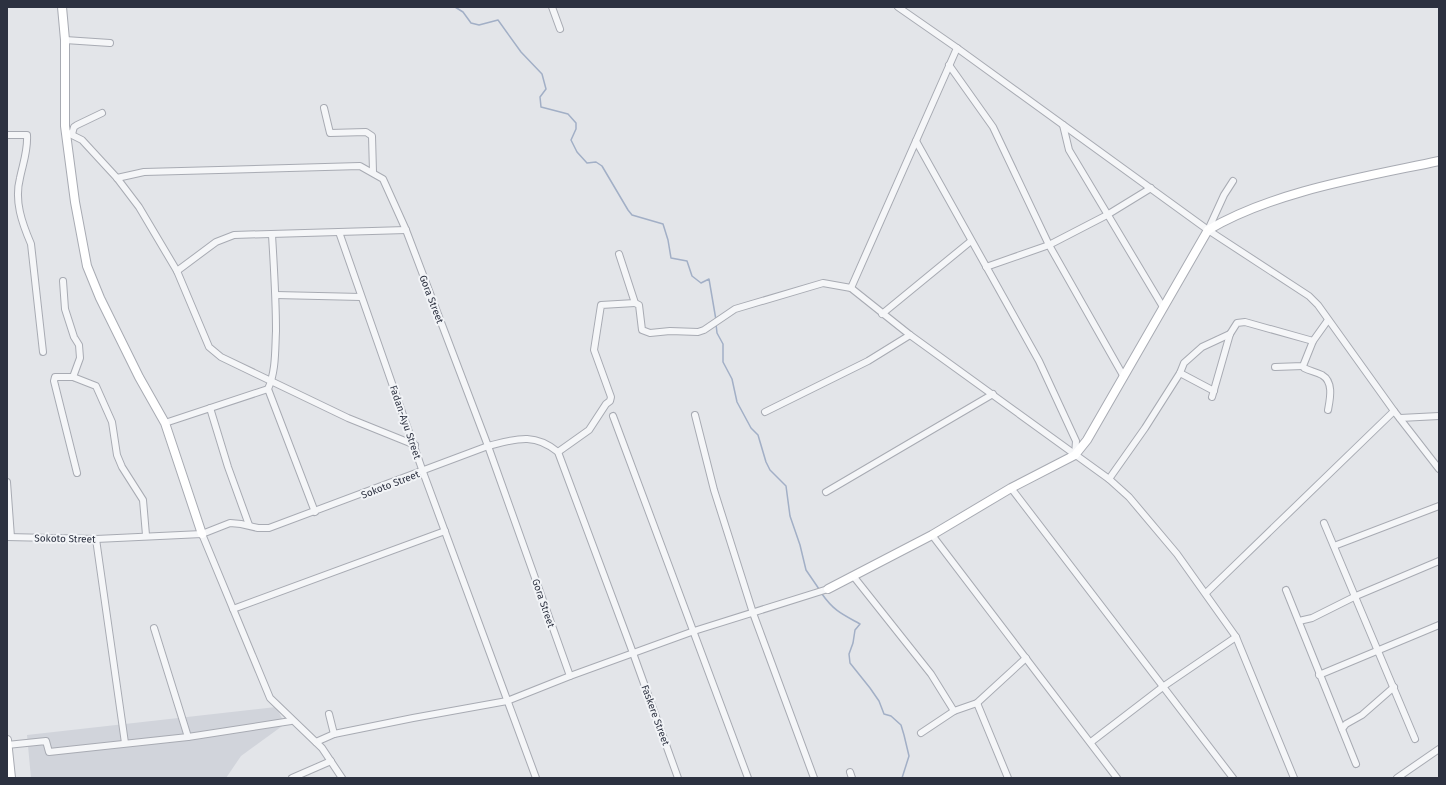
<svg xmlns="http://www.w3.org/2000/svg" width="1446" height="785" font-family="'Fira Sans',sans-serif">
<rect width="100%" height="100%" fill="#e3e5e9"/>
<polygon fill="#d1d4db" points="276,707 285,724 241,756 226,778 31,778 27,735"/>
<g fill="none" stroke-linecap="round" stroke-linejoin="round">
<g stroke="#a2afc6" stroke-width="1.5">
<polyline points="334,7 344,7"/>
<polyline points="455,7 463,12 471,23 479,25 498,20 521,52 542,74 546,89 540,97 541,107 568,114 576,123 576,129 571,140 577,152 587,163 596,162 602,166 628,210 632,215 663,224 668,240 671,258 687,261 692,276 701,283 709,279 716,320"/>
<polyline points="716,324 717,333 723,344 723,362 732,379 737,402 751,428 758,435 766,462 770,470 786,486 790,516 800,545 806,570 819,589"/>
<path d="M822,594C834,611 842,614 860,624L855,630L853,643L849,654L850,663L870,688L879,701L884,714L891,716L901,725L904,735L909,756L902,778"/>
</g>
<g stroke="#a8abb3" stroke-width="8">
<g id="street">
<polyline points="552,7 560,29"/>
<polyline points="898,7 957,48 1208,230 1309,296 1318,305 1394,411 1439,469"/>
<polyline points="65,40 110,43"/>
<polyline points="949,65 993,127 1049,245 1124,377"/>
<polyline points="324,108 330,133 366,132 372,136 373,172"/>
<polyline points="1063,125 1069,150 1163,307"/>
<polyline points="66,132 82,140 117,178 139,207 177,271 209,347 221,357 348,418 415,445"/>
<polyline points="72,134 74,127 77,125 102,113"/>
<path d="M7,135H27C28,151 23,163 20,178C14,201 22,223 31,244L43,352"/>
<polyline points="916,141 1039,361 1076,441 1075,455"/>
<polyline points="117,178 144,172 360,166 383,179 406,230 488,446 570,676"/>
<polyline points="1208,230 1224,195 1233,181"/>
<polyline points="339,232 423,472 536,778"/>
<path d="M272,235C274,267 276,299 276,331C275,351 276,371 268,389L315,512"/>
<polyline points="619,254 635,303 639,305 642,330 650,333 670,331 698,332 704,330 735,309 823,283 851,288 910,335 1109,479 1129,497 1177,554 1236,637 1294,778"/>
<polyline points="986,267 1049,245 1107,215 1151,188"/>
<polyline points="177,271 216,242 234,235 406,230"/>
<polyline points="63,281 65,309 74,337 79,345 80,358 73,377"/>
<polyline points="851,288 957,48"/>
<polyline points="276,295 361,297"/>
<polyline points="882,314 971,241"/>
<path d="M1303,366L1304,368C1310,371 1316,372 1322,375C1334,382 1330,399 1328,410"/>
<polyline points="1275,367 1303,366 1313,341 1328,320"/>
<polyline points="1180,373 1214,391"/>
<polyline points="1212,397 1230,334 1237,323 1245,322 1313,341"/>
<polyline points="210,408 228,467 249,525"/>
<polyline points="765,412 868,361 910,335"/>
<polyline points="695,415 714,490 753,613 814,778"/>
<polyline points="613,416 748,778"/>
<polyline points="1400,418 1439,416"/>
<polyline points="165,423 268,389"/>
<polyline points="558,452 589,430 606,404 610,401 611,397 594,350 601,305 635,303"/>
<polyline points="77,473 54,381 55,377 73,377 96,386 112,422 117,455 122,467 143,500 146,535"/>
<polyline points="1109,479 1145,428 1180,373 1184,363 1202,347 1230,334"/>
<polyline points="7,482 11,537"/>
<polyline points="1011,488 1233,778"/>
<polyline points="826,492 993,394"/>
<polyline points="1324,523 1415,739"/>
<polyline points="202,534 270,698 322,748 342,778"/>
<polyline points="932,535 1117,778"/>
<path d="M7,537L96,539L202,534L230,523L241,524L258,528H269L488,446C516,439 534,432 558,452L633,653L678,778"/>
<polyline points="96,539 125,743"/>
<polyline points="1334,546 1439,506"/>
<polyline points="854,577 931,674 954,711"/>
<polyline points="1286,590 1356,764"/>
<polyline points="1206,593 1394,411"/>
<polyline points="233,609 445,531"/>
<polyline points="1299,621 1312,618 1356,596 1439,561"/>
<polyline points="154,628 188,737"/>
<polyline points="1319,675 1439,625"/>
<polyline points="977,703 1008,778"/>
<polyline points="329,714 334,734"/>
<polyline points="1342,729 1346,724 1362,715 1394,687"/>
<polyline points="921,733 954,711 977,703 1026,658"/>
<polyline points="316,742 334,734 413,718 507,701 570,676 694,631 828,589"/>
<polyline points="1091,742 1164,686 1236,637"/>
<polyline points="7,745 46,741 49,752 188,737 291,721"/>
<polyline points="850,772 852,778"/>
<polyline points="292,778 331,761"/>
<polyline points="1397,778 1439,749"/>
</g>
</g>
<g stroke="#a8abb3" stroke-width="10">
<g id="secondary">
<polyline points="62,7 65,40 65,126 75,202 87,266 100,298 139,377 165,423 202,534"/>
<path d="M828,589L932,535L1011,488L1075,455L1087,440L1208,230C1274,191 1364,177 1439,161"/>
<polyline points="7,740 11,778"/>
</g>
</g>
<use href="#street" stroke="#f5f6f8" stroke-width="6"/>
<use href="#secondary" stroke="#fff" stroke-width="8"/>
</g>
<g text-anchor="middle" stroke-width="4" stroke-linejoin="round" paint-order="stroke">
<g font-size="10" fill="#2c3140" stroke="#f2f4f7">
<text transform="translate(432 299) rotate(69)" y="4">Gora Street</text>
<text transform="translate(406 422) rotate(71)" y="4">Fadan-Ayu Street</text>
<text transform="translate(390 484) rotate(-21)" y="4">Sokoto Street</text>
<text transform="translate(65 538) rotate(1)" y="4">Sokoto Street</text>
<text transform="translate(544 603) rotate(71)" y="4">Gora Street</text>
<text transform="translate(656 715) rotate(70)" y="4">Faskere Street</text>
</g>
</g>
<rect width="1446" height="785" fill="none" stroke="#2c3140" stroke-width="16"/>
</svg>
